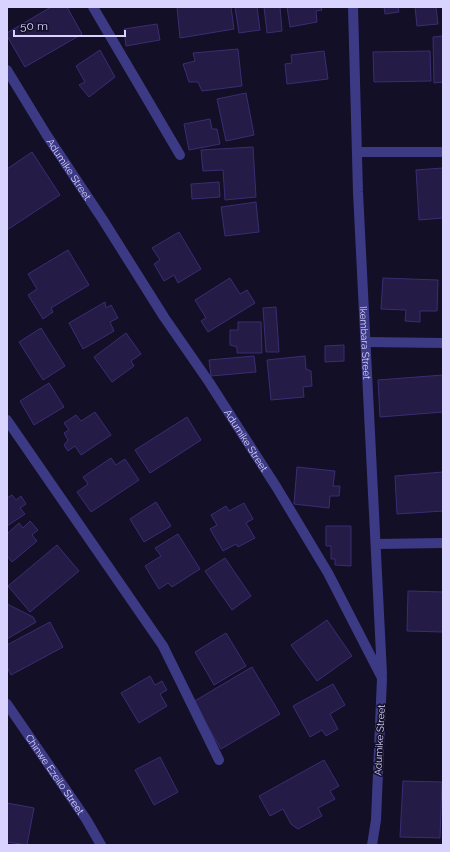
<svg xmlns="http://www.w3.org/2000/svg" width="450" height="852" font-family="Raleway,sans-serif">
<rect width="100%" height="100%" fill="#130f26"/>
<g fill="#241b47" stroke="#3b2d73">
<polygon points="51,7 67,7 82,34 25,67 7,36 7,33"/>
<polygon points="177,7 231,7 234,29 180,38"/>
<polygon points="235,7 257,7 260,30 239,33"/>
<polygon points="264,7 280,7 282,31 267,33"/>
<polygon points="287,7 321,7 322,10 316,11 317,22 290,27"/>
<polygon points="384,7 398,7 399,12 385,14"/>
<polygon points="415,7 436,7 438,24 417,26"/>
<polygon points="157,24 160,40 126,46 124,29"/>
<polygon points="443,36 443,82 434,83 433,37"/>
<polygon points="238,49 242,86 202,91 198,82 189,82 183,64 195,61 193,53"/>
<polygon points="100,50 115,77 89,97 79,85 85,82 76,66"/>
<polygon points="324,51 328,79 287,84 285,64 292,63 291,55"/>
<polygon points="430,51 431,81 374,82 373,52"/>
<polygon points="246,93 254,135 226,141 217,99"/>
<polygon points="210,119 212,129 217,129 220,144 189,150 184,124"/>
<polygon points="253,147 256,197 225,200 223,170 203,171 201,150"/>
<polygon points="32,152 60,195 7,230 7,169"/>
<polygon points="443,168 443,218 419,220 416,170"/>
<polygon points="219,182 220,197 192,199 191,184"/>
<polygon points="256,202 259,232 225,236 221,207"/>
<polygon points="179,232 201,269 178,283 174,275 164,281 154,264 160,260 152,248"/>
<polygon points="68,250 89,285 51,308 53,312 43,319 28,295 37,289 28,274"/>
<polygon points="230,278 240,294 247,290 255,303 208,332 201,321 206,318 195,300"/>
<polygon points="383,278 438,280 437,311 420,311 420,322 405,321 406,310 381,309"/>
<polygon points="105,302 106,308 111,305 118,318 110,322 114,331 83,349 69,323"/>
<polygon points="276,307 279,352 266,352 263,308"/>
<polygon points="238,322 261,322 262,353 237,353 237,347 230,345 230,330 238,330"/>
<polygon points="41,328 65,366 43,380 19,342"/>
<polygon points="126,333 141,354 131,361 134,366 112,382 94,357"/>
<polygon points="344,345 344,361 325,362 325,346"/>
<polygon points="254,356 256,372 211,376 209,360"/>
<polygon points="305,356 306,369 311,371 312,386 303,387 304,397 271,400 267,360"/>
<polygon points="443,375 443,412 380,417 378,380"/>
<polygon points="49,383 64,407 34,425 20,401"/>
<polygon points="95,412 111,435 81,455 75,446 68,451 64,445 68,440 64,433 69,430 64,423 76,415 81,421"/>
<polygon points="187,417 201,440 150,473 135,450"/>
<polygon points="111,458 116,465 125,459 139,480 91,512 77,492 88,484 83,477"/>
<polygon points="297,467 335,471 333,486 340,486 339,496 330,496 329,508 294,504"/>
<polygon points="443,472 443,511 397,514 395,476"/>
<polygon points="12,495 16,500 21,496 26,504 20,508 25,514 7,526 7,498"/>
<polygon points="156,502 171,526 144,542 130,519"/>
<polygon points="244,503 253,519 246,523 255,538 238,547 236,544 223,551 210,529 217,525 211,515 226,506 229,511"/>
<polygon points="30,521 38,530 32,535 37,541 12,562 7,556 7,534 19,523 23,528"/>
<polygon points="326,526 351,526 351,566 335,565 335,559 331,559 331,546 326,546"/>
<polygon points="178,534 200,569 172,587 168,583 159,589 145,566 161,556 155,548"/>
<polygon points="57,545 79,571 30,612 8,586"/>
<polygon points="225,558 251,596 232,610 205,571"/>
<polygon points="408,591 443,592 443,632 407,631"/>
<polygon points="7,604 33,617 36,622 7,639"/>
<polygon points="327,620 352,656 317,681 291,645"/>
<polygon points="50,622 63,647 11,675 7,667 7,645"/>
<polygon points="226,633 246,666 214,685 195,652"/>
<polygon points="252,667 280,714 221,749 193,702"/>
<polygon points="150,676 155,685 162,681 167,690 160,694 167,706 139,723 121,693"/>
<polygon points="333,684 345,705 330,714 338,729 326,736 322,730 310,737 293,706"/>
<polygon points="160,757 178,792 154,805 135,770"/>
<polygon points="324,760 339,786 330,791 335,799 318,808 322,816 298,829 291,824 283,809 270,816 259,796"/>
<polygon points="403,781 442,782 440,838 400,837"/>
<polygon points="7,803 34,808 27,845 7,842"/>
</g>
<g fill="none" stroke-linecap="round" stroke-linejoin="round">
<g stroke="#3d3a85" stroke-width="10">
<polyline points="93,7 180,155"/>
<path id="s1" d="M353,7L358,192L382,674"/>
<path id="s2" d="M7,70L46,134L103,220L164,317L209,382L277,488L328,573L382,678L376,820L372,845"/>
<polyline points="358,152 443,152"/>
<polyline points="366,342 443,343"/>
<polyline points="7,420 163,646 219,760"/>
<polyline points="376,544 443,543"/>
<path id="s3" d="M7,704L86,819L101,845"/>
</g>
</g>
<g text-anchor="middle" stroke-width="3" stroke-linejoin="round" paint-order="stroke">
<g font-size="10" fill="#d9d4ff" stroke="#130f26">
<text dy="4" stroke="none"><textPath href="#s2" startOffset="117">Adumike Street</textPath></text>
<text dy="4" stroke="none"><textPath href="#s1" startOffset="336">Ikembara Street</textPath></text>
<text dy="4" stroke="none"><textPath href="#s2" startOffset="441">Adumike Street</textPath></text>
<text transform="translate(379 740) rotate(-87)" y="4">Adumike Street</text>
<text dy="4" stroke="none"><textPath href="#s3" startOffset="85">Chinwe Ezeilo Street</textPath></text>
</g>
</g>
<rect width="450" height="852" fill="none" stroke="#d9d4ff" stroke-width="16"/>
<path d="M14 30v6h111v-6" fill="none" stroke="#d9d4ff" stroke-width="2"/>
<text x="20" y="30" font-size="12" fill="#d9d4ff" stroke="#130f26" stroke-width="3" paint-order="stroke">50 m</text>
</svg>
